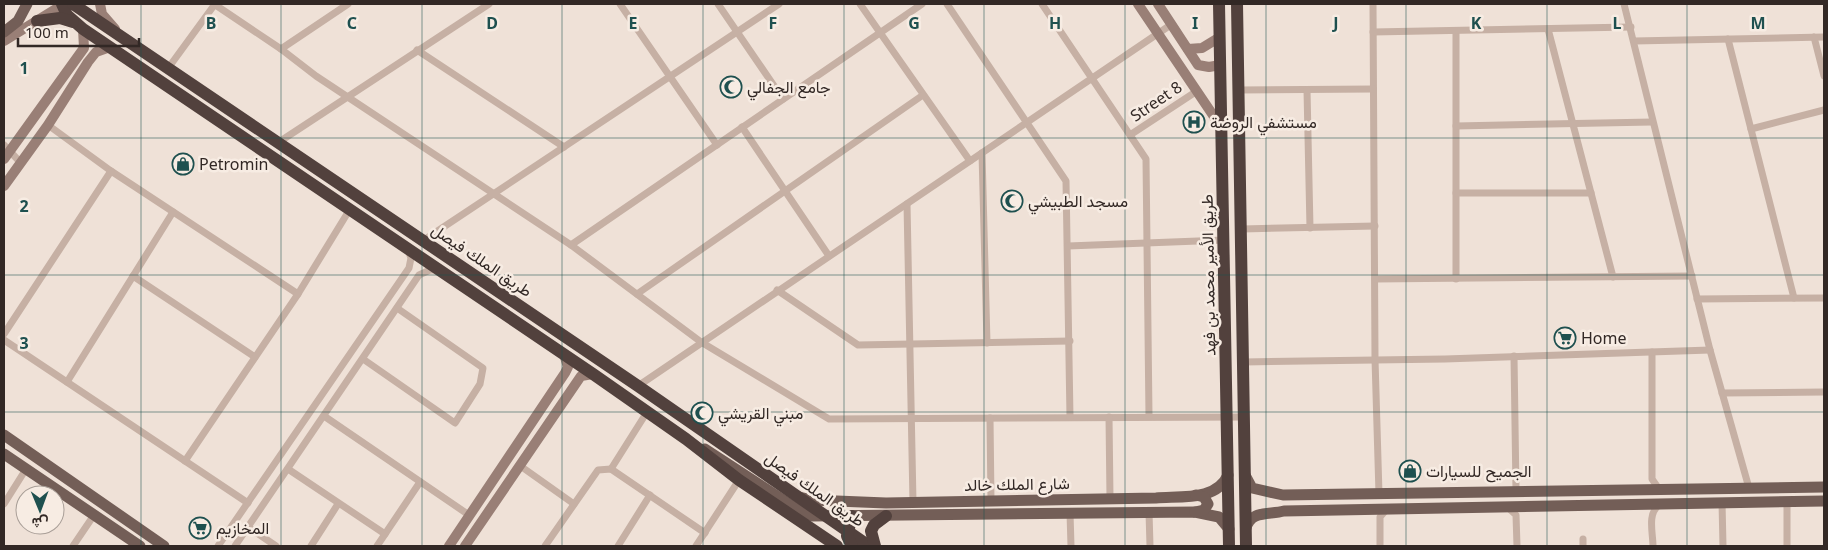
<svg xmlns="http://www.w3.org/2000/svg" width="1828" height="550" font-family="'Noto Sans',Vazirmatn,sans-serif">
<rect width="100%" height="100%" fill="#efe1d7"/>
<g fill="none" stroke-linecap="round" stroke-linejoin="round">
<g stroke="#c6b0a4" stroke-width="7">
<polyline points="214,4 281,49 316,76 571,245 701,342 829,419 1245,417"/>
<polyline points="620,4 717,145"/>
<polyline points="718,4 783,99"/>
<polyline points="860,4 970,161"/>
<polyline points="947,4 1066,181 1070,417"/>
<polyline points="1042,4 1146,159 1149,416"/>
<polyline points="1373,4 1375,359 1379,494"/>
<polyline points="1624,4 1710,350 1749,488"/>
<polyline points="1548,29 1613,277"/>
<polyline points="1456,31 1456,279"/>
<polyline points="1373,32 1631,27"/>
<polyline points="1814,37 1824,76"/>
<polyline points="1728,39 1794,298"/>
<polyline points="1634,41 1824,37"/>
<polyline points="281,49 348,4"/>
<polyline points="417,50 564,147"/>
<polyline points="169,67 215,4"/>
<polyline points="1239,90 1373,89"/>
<polyline points="1307,90 1310,228"/>
<polyline points="48,125 111,171 298,294"/>
<polyline points="1456,126 1652,122"/>
<polyline points="742,127 829,256"/>
<polyline points="1751,129 1824,110"/>
<polyline points="1130,135 1197,91"/>
<polyline points="279,142 489,4"/>
<polyline points="4,145 20,162"/>
<polyline points="982,153 987,343"/>
<polyline points="1456,193 1591,193"/>
<polyline points="907,204 913,502"/>
<polyline points="1242,229 1375,226"/>
<polyline points="424,240 779,4"/>
<polyline points="571,245 922,4"/>
<polyline points="1068,246 1224,240"/>
<polyline points="133,276 255,357"/>
<polyline points="1375,279 1692,276"/>
<polyline points="777,290 858,345 1070,341"/>
<polyline points="637,294 923,95"/>
<polyline points="1697,299 1824,298"/>
<polyline points="4,334 111,171"/>
<polyline points="4,340 248,503"/>
<polyline points="1652,352 1652,479 1659,489"/>
<polyline points="1514,356 1516,491"/>
<polyline points="363,359 455,423 480,384 483,368 397,308"/>
<polyline points="1244,362 1445,359 1710,350"/>
<polyline points="67,382 173,212"/>
<polyline points="638,386 1172,24"/>
<polyline points="1722,393 1824,392"/>
<polyline points="324,416 469,515"/>
<polyline points="1109,417 1110,498"/>
<polyline points="990,418 991,501"/>
<polyline points="185,461 298,294 350,209"/>
<polyline points="519,465 574,504"/>
<polyline points="288,469 385,534"/>
<polyline points="611,469 647,412"/>
<polyline points="1722,502 1723,546"/>
<polyline points="1787,502 1787,546"/>
<polyline points="4,504 26,469"/>
<polyline points="1506,506 1516,515 1517,546"/>
<polyline points="1149,512 1150,546"/>
<polyline points="1070,513 1071,546"/>
<polyline points="248,527 276,546"/>
<polyline points="1583,539 1583,546"/>
<polyline points="73,546 94,515"/>
<polyline points="218,546 409,268 411,258 408,250"/>
<polyline points="235,546 419,275 430,270 437,270"/>
<polyline points="311,546 338,504"/>
<polyline points="377,546 420,482"/>
<polyline points="545,546 598,470 611,469 705,533"/>
<polyline points="618,546 650,495"/>
<polyline points="696,546 739,480"/>
<polyline points="1380,546 1380,517 1387,509"/>
<path d="M1653,546C1653,533 1647,514 1659,505"/>
</g>
<g stroke="#997f76" stroke-width="10">
<polyline points="100,4 102,14 115,29"/>
<polyline points="1138,4 1221,127"/>
<polyline points="1158,4 1198,65 1209,67 1220,65"/>
<polyline points="4,41 64,4"/>
<polyline points="1188,49 1202,48 1220,37"/>
<polyline points="4,159 84,48 83,29"/>
<polyline points="4,186 48,125 88,62 96,52 110,47"/>
<polyline points="449,546 565,373 568,367 564,354"/>
<polyline points="465,546 581,376 593,374"/>
</g>
<g stroke="#735e57" stroke-width="11">
<polyline points="4,32 18,21 27,4"/>
<polyline points="4,435 164,546"/>
<polyline points="705,449 800,511 812,516 1195,512 1219,517 1229,529"/>
<polyline points="4,454 140,546"/>
<polyline points="1245,475 1252,488 1283,495 1824,487"/>
<path d="M799,497L812,500L886,503L1156,498C1181,496 1217,501 1228,475"/>
<polyline points="1195,512 1204,510 1208,504 1204,497 1196,495"/>
<path d="M1246,528C1251,510 1269,515 1284,511L1824,501"/>
</g>
<g stroke="#52413d" stroke-width="12">
<polyline points="62,4 67,15 83,29 593,374 686,439 739,480 837,546"/>
<polyline points="73,4 638,386 869,546"/>
<polyline points="1219,4 1229,546"/>
<polyline points="1237,4 1246,546"/>
<polyline points="37,21 60,18 73,22"/>
<polyline points="852,546 847,536 852,516"/>
<polyline points="875,546 871,531 874,525 886,516"/>
</g>
</g>
<path fill="none" stroke="#1e504f" stroke-width="1" stroke-opacity="0.55" d="M141,4V546M281,4V546M422,4V546M562,4V546M703,4V546M844,4V546M984,4V546M1125,4V546M1266,4V546M1406,4V546M1547,4V546M1687,4V546M4,138H1824M4,275H1824M4,412H1824"/>
<defs>
<g id="mosque-ring" transform="scale(1.125)"><circle r="9.5" fill="#f7ece3" stroke="#1e504f" stroke-width="1.5"/><path d="M3.5-4.9A6 6 0 1 0 3.5 4.9A5 5 0 1 1 3.5-4.9Z" fill="#1e504f"/></g>
<g id="hospital-ring" transform="scale(1.125)"><circle r="9.5" fill="#f7ece3" stroke="#1e504f" stroke-width="1.5"/><path d="M-5-5h3v3.5h4V-5h3V5h-3V1.5h-4V5h-3Z" fill="#1e504f"/></g>
<g id="shop-ring" transform="scale(1.125)"><circle r="9.5" fill="#f7ece3" stroke="#1e504f" stroke-width="1.5"/><path d="M-5-2.5h2.3a2.7 3.5 0 0 1 5.4 0H5L5.5 6h-11ZM-1.5-2.5h3a1.5 2.3 0 0 0-3 0Z" fill="#1e504f"/></g>
<g id="supermarket-ring" transform="scale(1.125)"><circle r="9.5" fill="#f7ece3" stroke="#1e504f" stroke-width="1.5"/><path d="M-6-5.5h2.5l.6 2H6L4.5 2H-2.5L-4.4-4H-6ZM-1.5 3.2a1.3 1.3 0 1 0 .1 0ZM3 3.2a1.3 1.3 0 1 0 .1 0Z" fill="#1e504f"/></g>
</defs>
<g fill-rule="evenodd">
<use href="#mosque-ring" x="731" y="87"/>
<use href="#hospital-ring" x="1194" y="122"/>
<use href="#shop-ring" x="183" y="164"/>
<use href="#mosque-ring" x="1012" y="201"/>
<use href="#supermarket-ring" x="1565" y="338"/>
<use href="#mosque-ring" x="702" y="413"/>
<use href="#shop-ring" x="1410" y="471"/>
<use href="#supermarket-ring" x="200" y="528"/>
</g>
<g text-anchor="middle" stroke-width="5" stroke-linejoin="round" paint-order="stroke">
<g font-size="16" fill="#322825" stroke="#f7ece3" text-anchor="start">
<text x="747" y="93">جامع الجفالي</text>
<text x="1210" y="128">مستشفي الروضة</text>
<text x="199" y="170">Petromin</text>
<text x="1028" y="207">مسجد الطبيشي</text>
<text x="1581" y="344">Home</text>
<text x="718" y="419">مبني القريشي</text>
<text x="1426" y="477">الجميح للسيارات</text>
<text x="216" y="534">المخازيم</text>
</g>
<g font-size="16" fill="#322825" stroke="#f7ece3">
<text transform="translate(1156 101) rotate(-34)" y="6">Street 8</text>
<text transform="translate(482 260) rotate(34)" y="6">طريق الملك فيصل</text>
<text transform="translate(1208 275) rotate(-91)" y="6">طريق الأمير محمد بن فهد</text>
<text transform="translate(1017 484) rotate(-1)" y="6">شارع الملك خالد</text>
<text transform="translate(815 489) rotate(35)" y="6">طريق الملك فيصل</text>
</g>
</g>
<g font-size="16" text-anchor="middle" font-weight="bold" fill="#1e504f" stroke="#f7ece3" stroke-width="5" stroke-linejoin="round" paint-order="stroke">
<text x="211" y="29">B</text>
<text x="352" y="29">C</text>
<text x="492" y="29">D</text>
<text x="633" y="29">E</text>
<text x="773" y="29">F</text>
<text x="914" y="29">G</text>
<text x="1055" y="29">H</text>
<text x="1195" y="29">I</text>
<text x="1336" y="29">J</text>
<text x="1476" y="29">K</text>
<text x="1617" y="29">L</text>
<text x="1758" y="29">M</text>
<text x="24" y="74">1</text>
<text x="24" y="212">2</text>
<text x="24" y="349">3</text>
</g>
<rect width="1828" height="550" fill="none" stroke="#322825" stroke-width="10"/>
<g transform="translate(40 510) rotate(179)"><circle r="24" fill="#f7ece3" stroke="#a89e97"/>
<path d="M0-4L9 19L0 12L-9 19Z" fill="#1e504f"/>
<text y="-8" font-size="14" font-weight="bold" text-anchor="middle" fill="#322825">ش</text>
</g>
<path d="M18 38v8h121v-8" fill="none" stroke="#322825" stroke-width="2.5"/>
<text x="25" y="38" font-size="15" fill="#322825" stroke="#f7ece3" stroke-width="4" paint-order="stroke">100 m</text>
</svg>
